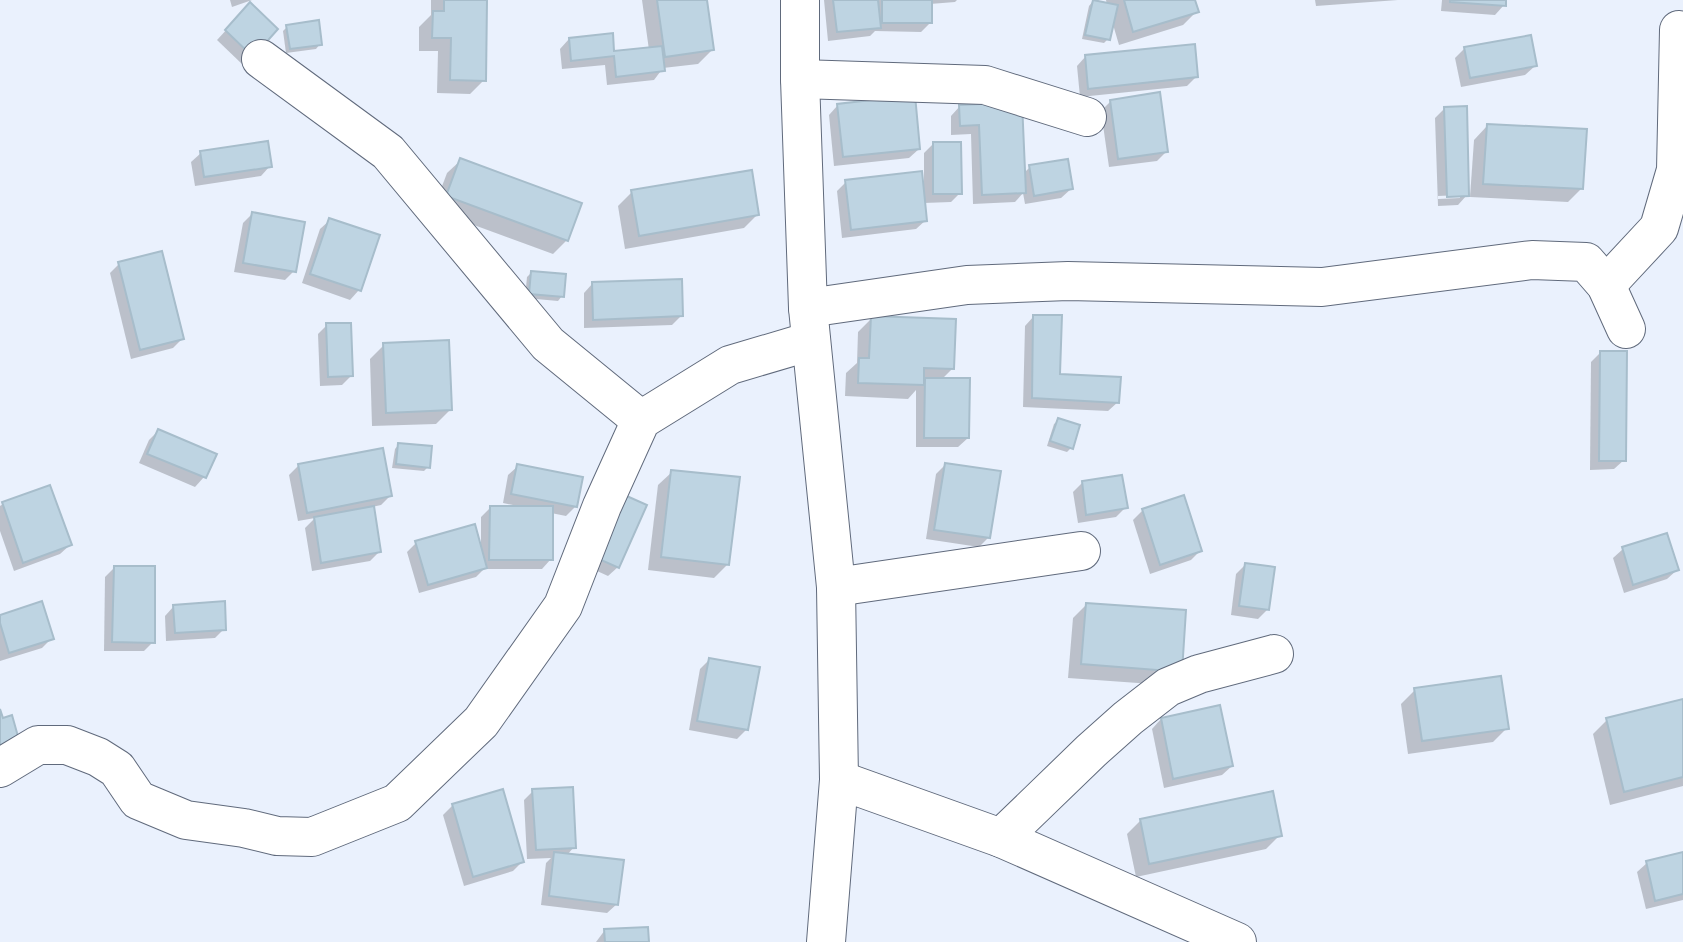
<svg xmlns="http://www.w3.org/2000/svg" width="1683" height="942" font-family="'IBM Plex Sans',sans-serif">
<rect width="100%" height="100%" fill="#eaf1fd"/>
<g fill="#0003" fill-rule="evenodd">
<polygon points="230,0 252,0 232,7"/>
<polygon points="431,0 485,0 484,80 470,94 437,93 438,51 419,51 419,27 431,15"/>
<polygon points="642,0 705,0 712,50 698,64 663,68 654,80 607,85 605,65 562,69 560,49 569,39 613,53 649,50"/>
<polygon points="824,0 957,0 955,2 930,4 930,23 921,32 875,31 870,36 828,41"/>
<polygon points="1106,0 1193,0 1197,11 1183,25 1119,45 1112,21 1108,39 1104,43 1082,39 1089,6 1093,1 1107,5"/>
<polygon points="1315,0 1398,0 1316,6"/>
<polygon points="1442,0 1505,0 1504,5 1495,15 1441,11"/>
<polygon points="241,14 252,55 243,65 217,40"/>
<polygon points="287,27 320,44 316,49 286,53 283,31"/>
<polygon points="1465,48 1535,66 1525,75 1461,87 1455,58"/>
<polygon points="1086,56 1196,77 1187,86 1080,97 1077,66"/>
<polygon points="1111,101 1166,152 1157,161 1109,167 1101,111"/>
<polygon points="1021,104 1024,173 1030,167 1071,189 1061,198 1025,204 1023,193 1015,202 973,204 971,134 951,135 951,116 960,106"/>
<polygon points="838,105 919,149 909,158 834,166 829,115"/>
<path d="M1445,108L1467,195L1458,205L1438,206L1435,118ZM1460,195V198L1438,199V196Z"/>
<polygon points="1487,126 1582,188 1568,202 1470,197 1474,140"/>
<polygon points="933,144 960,193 951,202 924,203 926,220 916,229 842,238 837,191 846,182 924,183 924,153"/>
<polygon points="201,153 270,166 261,176 195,186 191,162"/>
<polygon points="461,160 567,240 553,254 433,210 447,173"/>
<polygon points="632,192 757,215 744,228 625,249 618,206"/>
<polygon points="252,214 294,271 285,280 234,272 243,223"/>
<polygon points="330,220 359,290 350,300 302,283 320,229"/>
<polygon points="119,264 182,339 173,348 131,359 110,273"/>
<polygon points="531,273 562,296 558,301 525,298 527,277"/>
<polygon points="593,283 681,316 672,325 584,328 584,293"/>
<polygon points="1034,316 1058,376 1118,402 1108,411 1023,407 1025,326"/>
<polygon points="872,318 952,369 941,380 968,438 958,447 916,447 916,390 908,399 845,396 846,373 857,363 858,332"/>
<polygon points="327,325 351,376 342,385 320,386 318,334"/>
<polygon points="384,345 450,410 436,424 372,426 370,359"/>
<polygon points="1601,352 1624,460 1614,469 1590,470 1591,362"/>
<polygon points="1059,420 1071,448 1067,452 1047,446 1054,424"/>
<polygon points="158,431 214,455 204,477 195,487 139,463 149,440"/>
<polygon points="399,444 428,467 424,471 392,468 395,449"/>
<polygon points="945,465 989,537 979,547 926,539 936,474"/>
<polygon points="298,466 390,496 381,505 372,507 379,552 370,561 312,571 305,528 315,518 298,521 289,475"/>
<polygon points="518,466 575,507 566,516 551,513 551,559 542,569 484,569 476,577 419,593 407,552 416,543 481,548 481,517 490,508 518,506 503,503 508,475"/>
<polygon points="672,472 728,564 714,578 648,570 658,485"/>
<polygon points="1082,483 1126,507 1116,517 1078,523 1073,492"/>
<polygon points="1183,497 1200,551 1191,560 1150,574 1133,520 1142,511"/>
<polygon points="3,504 70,545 60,554 14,571 0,531 0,506"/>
<polygon points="611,505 618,567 608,576 584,565"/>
<polygon points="1623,549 1677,570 1667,579 1624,593 1613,558"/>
<polygon points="1245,565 1267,610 1258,619 1231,615 1236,574"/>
<polygon points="114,568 153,642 144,651 104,651 105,577"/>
<polygon points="1087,604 1184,612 1166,685 1068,678 1073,618"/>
<polygon points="174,606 224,629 215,638 166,641 165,616"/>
<polygon points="0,617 52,638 42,648 0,661"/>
<polygon points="709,660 747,729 737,739 689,730 700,669"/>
<polygon points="1415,690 1507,728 1493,742 1408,754 1401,704"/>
<polygon points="1683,701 1683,786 1610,805 1593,734 1607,720"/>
<polygon points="1161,719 1232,766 1222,775 1164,788 1152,729"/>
<polygon points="533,791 574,847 567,855 617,904 607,913 541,905 546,863 551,858 527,859 524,800"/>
<polygon points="452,806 522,862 513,871 464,886 443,815"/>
<polygon points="1141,820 1280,835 1266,849 1136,877 1127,834"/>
<polygon points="1683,854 1683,900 1646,909 1637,872 1647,863"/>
<polygon points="605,930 647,942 596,942"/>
</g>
<g fill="#bed4e2" stroke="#a7bdcb" stroke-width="2">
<polygon points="444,0 487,0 486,81 450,80 451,38 432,38 433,11 444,11"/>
<polygon points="657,0 707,0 714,50 665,57"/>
<polygon points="833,0 878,0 881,28 837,32"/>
<rect x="882" y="0" width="50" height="23"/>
<polygon points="1093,0 1118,5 1110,40 1085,35"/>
<polygon points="1124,0 1195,0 1199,12 1133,32"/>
<polygon points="1450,0 1506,0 1506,6 1450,2"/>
<polygon points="250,2 278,29 253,57 225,30"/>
<polygon points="319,20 322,45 290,49 286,25"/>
<polygon points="613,33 614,51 662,46 665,71 616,77 614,56 571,61 569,38"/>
<polygon points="1531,35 1537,66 1470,78 1464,47"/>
<polygon points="1195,44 1198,77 1088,89 1085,55"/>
<polygon points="1160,92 1168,152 1118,159 1110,100"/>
<polygon points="915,95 920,149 843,157 837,104"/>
<polygon points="1022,102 1026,193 982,195 979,125 960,126 959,105"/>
<polygon points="1467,106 1469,196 1447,197 1444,107"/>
<polygon points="1487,124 1587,129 1583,189 1483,184"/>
<polygon points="268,141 272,167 204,177 200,151"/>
<polygon points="933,142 961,142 962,194 933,194"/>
<polygon points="460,158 582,203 568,241 446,196"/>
<polygon points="1068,159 1073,189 1034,196 1029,165"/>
<polygon points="752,170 759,215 639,236 631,190"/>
<polygon points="922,171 927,221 851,230 845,180"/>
<polygon points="252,212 305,222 296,272 243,263"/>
<polygon points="329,218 380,235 361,291 310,274"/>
<polygon points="162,251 184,339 140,350 118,262"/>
<polygon points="531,271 566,274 564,297 529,294"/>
<polygon points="682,279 683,316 593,320 592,282"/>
<polygon points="1033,315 1062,315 1060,374 1121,377 1119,403 1032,398"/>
<polygon points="871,316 956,319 954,369 924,368 924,385 858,383 859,358 869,358"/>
<polygon points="326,323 351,323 353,376 328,377"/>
<polygon points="449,340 452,410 386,413 383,343"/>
<polygon points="1600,351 1627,351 1626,461 1599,461"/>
<polygon points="925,378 970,378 969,438 924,438"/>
<polygon points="1058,418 1080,425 1073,449 1050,441"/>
<polygon points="158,429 217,454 206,478 147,454"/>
<polygon points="398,443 432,446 430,468 396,464"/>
<polygon points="383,448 392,496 307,513 298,464"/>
<polygon points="945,463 1001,471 990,538 934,530"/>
<polygon points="517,464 583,477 577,507 511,494"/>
<polygon points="671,470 740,477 729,565 661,557"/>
<polygon points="1122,475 1128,508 1086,515 1082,481"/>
<polygon points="50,485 72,545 23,563 2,502"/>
<polygon points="620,493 647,505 619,568 592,556"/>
<polygon points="1184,495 1202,551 1160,565 1142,509"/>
<polygon points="374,506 381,552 321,563 314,517"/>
<polygon points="490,506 553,506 553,560 489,560"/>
<polygon points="475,524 487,568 428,585 415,541"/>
<polygon points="1667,533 1679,570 1633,585 1622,547"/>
<polygon points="1245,563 1275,567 1269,610 1239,606"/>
<polygon points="114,566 155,566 155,643 112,642"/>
<polygon points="42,601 54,639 9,653 0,623 0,615"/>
<polygon points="225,601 226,630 175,633 173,605"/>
<polygon points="1086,603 1186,610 1182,672 1081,664"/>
<polygon points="709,658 760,667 748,730 697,721"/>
<polygon points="1501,676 1509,729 1422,741 1414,688"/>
<polygon points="1683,699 1683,777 1624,792 1606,718"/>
<polygon points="1220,705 1233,766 1173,779 1161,718"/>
<polygon points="0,709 3,718 12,715 19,740 0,746"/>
<polygon points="573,787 576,848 536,850 532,789"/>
<polygon points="503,789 524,862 473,877 452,804"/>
<polygon points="1273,791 1282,836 1149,864 1140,819"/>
<polygon points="554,852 624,860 618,905 549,896"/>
<polygon points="1683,852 1683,894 1655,901 1646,861"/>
<polygon points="648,927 649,942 605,942 604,929"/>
</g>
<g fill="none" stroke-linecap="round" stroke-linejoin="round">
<g stroke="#606a7c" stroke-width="40">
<g id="minor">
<polyline points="800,0 800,79 808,308 836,587 839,780 826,942"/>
<polyline points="261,59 388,152 548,344 641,420"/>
<polyline points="800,79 985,85 1087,117"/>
<polyline points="1606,285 1659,228 1676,170 1679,30"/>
<polyline points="808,308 967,285 1068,281 1322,287 1532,260 1586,262 1606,285 1626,329"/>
<polyline points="836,587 1081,551"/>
<polyline points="0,768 38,745 67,745 98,757 117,769 138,800 186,820 244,828 277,836 312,837 397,803 481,722 563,606 602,506 641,420 730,365 811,341"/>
<polyline points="839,780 1001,838 1237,942"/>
<polyline points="1001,838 1091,751 1128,718 1168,687 1199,674 1274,654"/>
</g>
</g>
<use href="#minor" stroke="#fff" stroke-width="38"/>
</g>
</svg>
